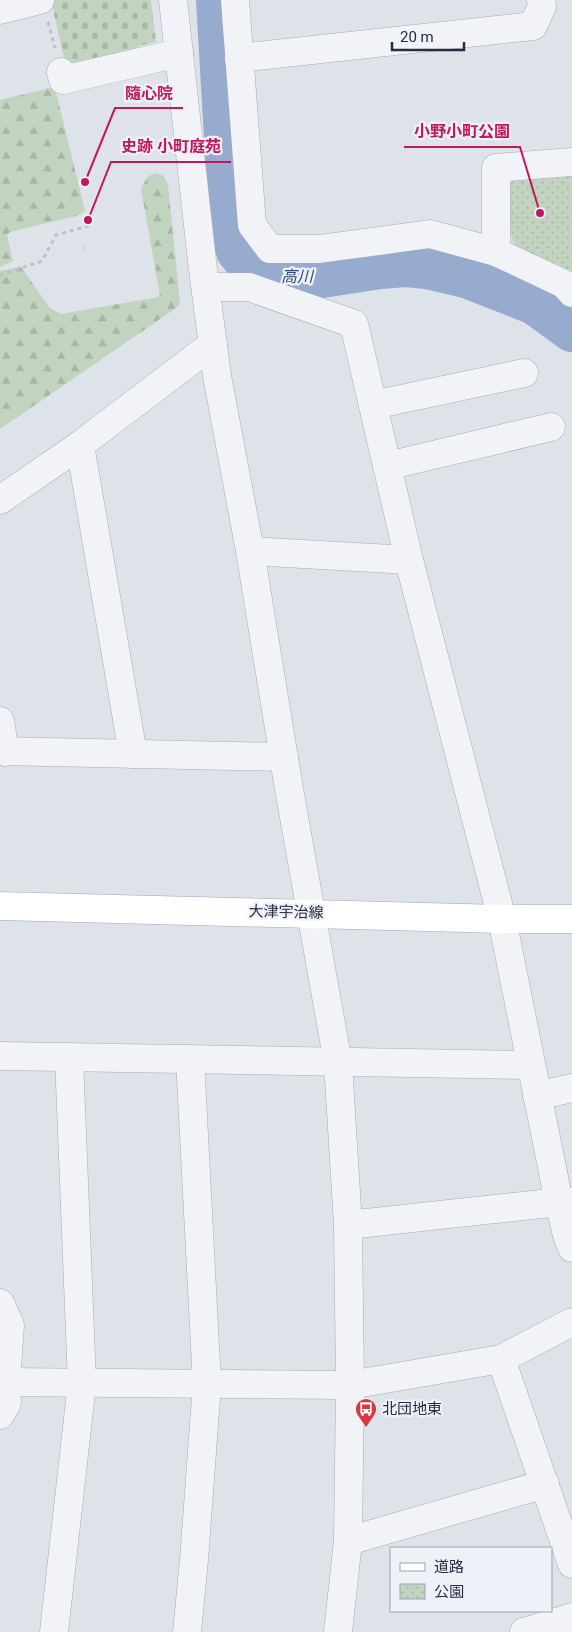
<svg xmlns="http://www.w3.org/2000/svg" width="572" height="1632" font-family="Roboto,'Noto Sans JP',sans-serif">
<defs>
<pattern id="forest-firs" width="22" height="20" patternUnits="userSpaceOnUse" patternTransform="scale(1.25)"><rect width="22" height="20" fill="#c2d4bf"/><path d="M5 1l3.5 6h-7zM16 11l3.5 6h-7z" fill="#a7b6a5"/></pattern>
<pattern id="cemetery-stones" width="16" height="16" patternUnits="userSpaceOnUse" patternTransform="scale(1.25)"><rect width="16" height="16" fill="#c2d4bf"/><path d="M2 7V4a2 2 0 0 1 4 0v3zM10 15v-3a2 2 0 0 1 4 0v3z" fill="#a7b6a5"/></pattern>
<pattern id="park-dots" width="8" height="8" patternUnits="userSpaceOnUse" patternTransform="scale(1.25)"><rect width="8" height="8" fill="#c2d4bf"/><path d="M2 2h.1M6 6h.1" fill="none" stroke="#a7b6a5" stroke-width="1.8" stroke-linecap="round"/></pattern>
</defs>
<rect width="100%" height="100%" fill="#dee2e9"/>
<g fill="url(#forest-firs)">
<polygon points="50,88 56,92 85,211 80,215 10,232 7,235 13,261 0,267 0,100"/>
<polygon points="155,173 164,176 168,185 180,303 179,306 0,429 0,271 21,267 50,308 61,314 158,297 160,295 141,189 147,177"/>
</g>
<polygon fill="url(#cemetery-stones)" points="51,0 151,0 156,42 138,46 139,51 66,67"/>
<path fill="url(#park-dots)" d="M572,175V276C565,272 559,267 552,263C533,253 525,260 512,240L506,187L517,177Z"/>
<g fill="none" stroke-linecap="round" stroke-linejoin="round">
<polyline stroke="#96abcd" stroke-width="44" points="218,0 231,224 238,251 250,265 278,279 302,279 380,267 406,265 427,267 466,276 535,303 572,330"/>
<g stroke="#a7acb7" stroke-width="29">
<g id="minor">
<polyline points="173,0 203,270 217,376 250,551 289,789 338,1063 348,1225 350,1385 348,1541 338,1632"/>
<polyline points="235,0 252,225 270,249 319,249 430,234 496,252 564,284 572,293"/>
<polyline points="0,10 40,0"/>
<polyline points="239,58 533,26 542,6 541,0"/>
<polyline points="61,72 63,80 179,53"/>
<polyline points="496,252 496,168 572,162"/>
<polyline points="206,287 249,287 354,324 409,560 502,919 559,1202 567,1235 572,1248"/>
<polyline points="373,405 524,373"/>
<polyline points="80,445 133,754"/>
<polyline points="387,466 551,427"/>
<polyline points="0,500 80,445 213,344"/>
<polyline points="250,551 409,560"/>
<polyline points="0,721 5,752"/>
<polyline points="0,751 284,757"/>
<polyline points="0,1056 530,1065"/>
<polyline points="537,1096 572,1088"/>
<polyline points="348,1225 559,1202 572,1202"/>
<polyline points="0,1303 10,1325 6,1382 7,1403 0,1415"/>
<polyline points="501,1359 572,1564"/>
<polyline points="6,1382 350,1385 501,1359 572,1322"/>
<polyline points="348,1541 545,1484"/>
<polyline points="54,1632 82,1383 69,1057"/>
<polyline points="187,1632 194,1560 207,1384 190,1059"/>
<polyline points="524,1632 572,1617"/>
</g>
</g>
<g stroke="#9da4b6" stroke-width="29">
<polyline id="major" points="0,906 502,919 572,919"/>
</g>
<g stroke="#bcc0c8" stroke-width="3" stroke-dasharray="4 4" stroke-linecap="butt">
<polyline points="48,22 55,48"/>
<polyline points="83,248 84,248"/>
<polyline points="0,275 42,261 56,235 92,225"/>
</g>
<use href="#minor" stroke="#f1f3f7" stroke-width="28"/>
<use href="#major" stroke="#fff" stroke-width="28"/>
</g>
<defs>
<g id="bus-pin" transform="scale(1.125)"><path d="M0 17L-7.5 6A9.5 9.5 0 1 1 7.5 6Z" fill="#da373f" stroke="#eef1f7"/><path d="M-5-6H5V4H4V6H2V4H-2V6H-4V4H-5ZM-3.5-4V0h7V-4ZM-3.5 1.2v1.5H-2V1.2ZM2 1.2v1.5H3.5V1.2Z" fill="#fff"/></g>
</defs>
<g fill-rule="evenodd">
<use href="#bus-pin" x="366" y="1409"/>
</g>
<g text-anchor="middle" stroke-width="4.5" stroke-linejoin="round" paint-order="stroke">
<g font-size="15" fill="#262d42" stroke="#eef1f7">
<text transform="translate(286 912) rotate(1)" y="5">大津宇治線</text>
</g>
<g font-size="15" fill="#262d42" stroke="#eef1f7" text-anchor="start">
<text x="382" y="1414">北団地東</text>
</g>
<g font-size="16" font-style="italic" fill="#2c4779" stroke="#eef1f7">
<text x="297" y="282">高川</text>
</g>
</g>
<path fill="none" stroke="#c2185b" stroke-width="2" d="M85 182L115 108H183M540 213L520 147H404M88 220L111 162H231"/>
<g fill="#c2185b" stroke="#eef1f7" stroke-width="2">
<circle cx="85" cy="182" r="5"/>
<circle cx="540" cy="213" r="5"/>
<circle cx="88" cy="220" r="5"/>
</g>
<g font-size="16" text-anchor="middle" font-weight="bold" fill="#c2185b" stroke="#eef1f7" stroke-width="4.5" stroke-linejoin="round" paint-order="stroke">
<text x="149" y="99">隨心院</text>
<text x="462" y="137">小野小町公園</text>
<text x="171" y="152">史跡 小町庭苑</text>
</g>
<rect x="390" y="1547" width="162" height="65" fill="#eef1f7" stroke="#9ea3af"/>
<rect x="400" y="1563" width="25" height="8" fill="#ffffff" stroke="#9ea3af"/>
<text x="434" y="1572" font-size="15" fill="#262d42">道路</text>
<rect x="400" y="1584" width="25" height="15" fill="url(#park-dots)" stroke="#9ea3af"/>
<text x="434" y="1597" font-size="15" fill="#262d42">公園</text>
<path d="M392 42v8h72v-8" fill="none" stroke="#262d42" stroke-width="2.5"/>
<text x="400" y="42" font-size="15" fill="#262d42" stroke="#eef1f7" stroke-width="4" paint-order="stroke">20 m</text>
</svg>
